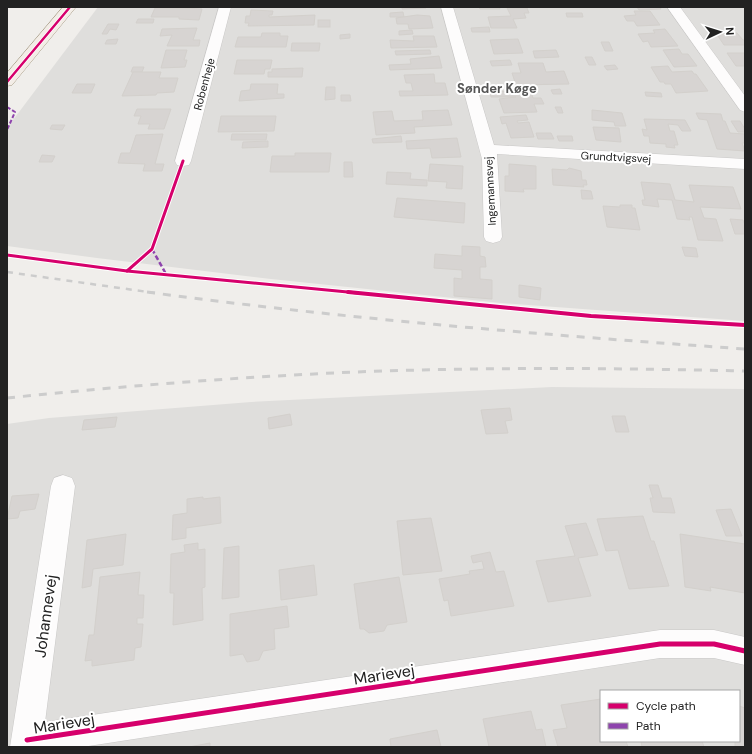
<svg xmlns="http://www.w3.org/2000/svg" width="752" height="754" font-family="'DM Sans',sans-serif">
<rect width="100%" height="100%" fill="#f0eeeb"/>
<g fill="#dfdedc" fill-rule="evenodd">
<polygon points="98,7 745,7 745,321 501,303 271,279 97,258 7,246 7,128"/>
<path d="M552,387L745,389V747H7V424L49,418L251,402ZM601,691H739V741H601Z"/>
</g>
<g fill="#d7d4d2" stroke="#d3d0cc">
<polygon points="402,7 425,7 426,8 402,9"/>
<polygon points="479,7 499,7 500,9 480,9"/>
<polygon points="637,7 660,7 661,9 639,10"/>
<polygon points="155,8 185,8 202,9 199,20 179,19 179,17 151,17"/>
<polygon points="507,8 527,8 529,13 524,13 526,18 513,19 517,28 491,28 488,17 511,16"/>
<polygon points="251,10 273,11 272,15 269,15 269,17 315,15 314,25 248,26 249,23 245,23 246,16 250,16"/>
<polygon points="634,11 650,11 660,25 637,26 634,21 627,21 624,16 636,15"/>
<polygon points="403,12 404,17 390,17 390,13"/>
<polygon points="566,13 582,13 583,17 567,17"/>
<polygon points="417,15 430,16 433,28 409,29 408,24 397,24 396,18"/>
<polygon points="138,19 154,19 153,23 136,23"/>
<rect x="318" y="20" width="12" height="7"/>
<polygon points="108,24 119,24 116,30 110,29 107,34 102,34"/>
<polygon points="489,27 490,32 472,32 471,28"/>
<polygon points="197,28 193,40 200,40 199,46 167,46 172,35 160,36 162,29"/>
<polygon points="665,29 678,46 651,47 648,41 643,42 638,34 655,33 653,30"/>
<polygon points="412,30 413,34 399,35 399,31"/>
<polygon points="726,31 737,33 743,40 745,40 745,45 724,45 716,33 727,33"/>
<polygon points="262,33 280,33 280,36 288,36 286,47 235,47 238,37 261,37"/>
<polygon points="350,34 350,38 340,39 340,35"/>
<polygon points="413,36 434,36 437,47 391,48 390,40 414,41"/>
<polygon points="118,39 116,44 105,44 107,40"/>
<polygon points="518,39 523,53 494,54 490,40"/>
<polygon points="601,42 609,42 613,51 605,51"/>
<polygon points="292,43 320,43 319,51 291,51"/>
<polygon points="679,49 682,54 688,54 697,66 674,67 663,50"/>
<polygon points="166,50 187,50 184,60 187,60 185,67 161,68"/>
<polygon points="430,50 431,54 396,55 395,51"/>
<polygon points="556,50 559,57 535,58 533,51"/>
<polygon points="727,53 745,53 745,66 736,66"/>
<polygon points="439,56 442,68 390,70 389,65 411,64 410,59"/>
<polygon points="585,57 592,57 596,65 589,65"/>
<polygon points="237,60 272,60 270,69 265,69 264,74 234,74"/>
<polygon points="510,60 512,65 492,66 490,61"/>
<polygon points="518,63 543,63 546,72 564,71 569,84 516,85 512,73 521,73"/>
<polygon points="615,65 618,69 607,70 604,66"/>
<polygon points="668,66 672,72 692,71 694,74 696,74 708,91 676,93 671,84 665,84 664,82 660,82 651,67"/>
<polygon points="133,67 144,67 142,72 131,72"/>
<polygon points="303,68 302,77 268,77 268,72 272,72 272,69"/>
<polygon points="133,72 161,72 159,78 178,78 174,92 157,93 156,95 122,96"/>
<polygon points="434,74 435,83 445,83 448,95 400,96 399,91 413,91 411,83 406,83 404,75"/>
<polygon points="77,84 95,84 91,93 72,93"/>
<polygon points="251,84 278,84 277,94 284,94 284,98 239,101 241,91 250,90"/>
<polygon points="326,87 335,87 335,99 325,100"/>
<polygon points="560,89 562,94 553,94 551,90"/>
<polygon points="490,91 531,92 533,98 541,98 544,104 534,104 537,112 504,113 499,99 516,97 491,97"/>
<polygon points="645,92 661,93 662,97 646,96"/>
<polygon points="341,95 350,95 351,101 341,101"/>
<polygon points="555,107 561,107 563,113 558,113"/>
<polygon points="137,109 171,109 164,129 148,129 150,124 138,124 141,116 134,116"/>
<polygon points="448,110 452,125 414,127 415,133 376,135 373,112 392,111 394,121 423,120 422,111"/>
<polygon points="592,110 622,113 626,126 615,126 614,122 592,120"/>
<polygon points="696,113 721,114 723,121 725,121 730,133 745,134 745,143 742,143 745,151 717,149 707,120 699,119"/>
<polygon points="526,115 528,120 517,121 518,123 529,122 534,137 511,138 506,123 502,124 500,117"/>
<polygon points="221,116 276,116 274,131 218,132"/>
<polygon points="644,119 685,120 691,131 682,131 678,125 668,124 670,131 674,131 678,145 674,145 675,148 666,147 666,144 650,143 649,136 644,136 642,129 647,130"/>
<polygon points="731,121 740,121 745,129 745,132 738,132"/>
<polygon points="52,125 65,125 62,130 50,129"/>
<polygon points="593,127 619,128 621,142 596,140"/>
<polygon points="536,133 551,133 554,139 538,139"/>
<polygon points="163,134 155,164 164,164 162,171 143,171 145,164 118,163 121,153 130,153 136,135"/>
<polygon points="232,134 267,134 266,140 231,140"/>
<polygon points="401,136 402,142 373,143 372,139"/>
<polygon points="557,136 572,136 573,141 559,141"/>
<polygon points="457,138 461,157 432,158 430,148 407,149 406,141"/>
<polygon points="268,141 268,147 242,148 243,142"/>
<polygon points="295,153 331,153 329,172 270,172 272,156 295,156"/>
<polygon points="42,155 55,156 52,162 39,162"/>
<polygon points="344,162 352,162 353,177 344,177"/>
<polygon points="430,164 463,166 462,189 446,188 447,182 428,181"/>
<polygon points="509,164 536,166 536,189 523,189 524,192 505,191 505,176 509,176"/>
<polygon points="569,168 581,171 582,180 586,180 587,185 583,185 584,187 553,185 552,169 567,170"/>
<polygon points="387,172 411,173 410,179 427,180 427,186 386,184"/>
<polygon points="641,182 670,184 675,200 694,202 689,185 733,187 741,209 700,207 704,218 716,219 723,241 698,240 692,217 689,217 690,220 677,219 672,200 657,199 659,207 643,205 642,200 645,200"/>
<polygon points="581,190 591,191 593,199 582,199"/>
<polygon points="397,198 465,203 464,223 394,217"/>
<polygon points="620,205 632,205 632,208 635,208 640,230 607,227 603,206 620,207"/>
<polygon points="730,219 743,220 745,225 745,234 735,234"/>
<polygon points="462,246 480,247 480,256 485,257 486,267 480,267 480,279 492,280 492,299 454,296 454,278 462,279 462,270 434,268 435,254 462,256"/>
<polygon points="682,247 696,248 698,257 685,256"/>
<polygon points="519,285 541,288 540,300 519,297"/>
<polygon points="510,408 512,420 505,421 508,433 486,434 481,410"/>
<polygon points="290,414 292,425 269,429 268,418"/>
<polygon points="612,416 625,416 629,432 616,432"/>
<polygon points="117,417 115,427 82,430 84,420"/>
<polygon points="649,485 658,485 662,498 671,498 675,513 653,512 650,498 653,498"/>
<polygon points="39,494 35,509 20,511 18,518 7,519 12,496"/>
<polygon points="203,497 203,499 220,497 221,523 186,528 186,538 172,540 173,515 187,513 187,499"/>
<polygon points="731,509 742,536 726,536 716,510"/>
<polygon points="643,516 651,541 654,541 669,586 629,589 618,550 606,551 597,519"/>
<polygon points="431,518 442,571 403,575 397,521"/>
<polygon points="586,523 598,555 578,558 591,596 548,602 536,561 575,556 565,526"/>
<polygon points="126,534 123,565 93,569 91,586 82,588 87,540"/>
<polygon points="680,534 745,544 745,593 710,587 711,591 685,587"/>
<polygon points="198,543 198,550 205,549 205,587 202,588 203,620 173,625 174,593 170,593 171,554 185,552 184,545"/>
<polygon points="239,546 239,597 222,599 224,548"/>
<polygon points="490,552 496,572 504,571 514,606 451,616 448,600 444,601 439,579 470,574 469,571 484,569 482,561 473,563 471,556"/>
<polygon points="314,565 317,595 281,600 279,570"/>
<polygon points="140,572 138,595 144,595 143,618 137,618 137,624 143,624 141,647 135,648 134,660 92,666 92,660 85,661 89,635 94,635 100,577"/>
<polygon points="399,577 407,622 387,625 384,631 369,633 364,629 360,629 354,584"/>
<polygon points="287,606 289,627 274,629 275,649 263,651 259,660 247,662 243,654 230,656 230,614"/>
<polygon points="601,699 601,741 626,741 628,747 558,747 553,730 567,728 561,705"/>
<polygon points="739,706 745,708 745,747 735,747 735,741 739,741"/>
<polygon points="531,711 536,730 542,729 546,747 489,747 483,719"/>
<polygon points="437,730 441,747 391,747 390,739"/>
<polygon points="641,741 702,741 704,747 642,747"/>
<polygon points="210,743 210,747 189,747"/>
</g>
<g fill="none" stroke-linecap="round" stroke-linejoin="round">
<g stroke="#c9c8c7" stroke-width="1">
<g id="minor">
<polygon points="219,7 231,7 191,161 189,165 183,166 177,165 175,161"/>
<polygon points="441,7 453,7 494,145 745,159 745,169 497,154 502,237 500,241 493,243 486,241 484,237 482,159"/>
<polygon points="667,7 680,7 745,96 745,112 740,110"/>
<polygon points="63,475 72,478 75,486 45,722 660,630 714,630 745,637 745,665 714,658 660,658 82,747 10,747 51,486 54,478"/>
</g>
</g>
<g stroke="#a79c86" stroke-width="1">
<polygon id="major" points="63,7 76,7 12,85 7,86 7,73"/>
</g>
<use href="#minor" fill="#fdfcfc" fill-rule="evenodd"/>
<use href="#major" fill="#f3ede7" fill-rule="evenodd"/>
<polyline stroke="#ccc" stroke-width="2.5" stroke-dasharray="6 6" stroke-linecap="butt" points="7,272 155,293"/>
<g stroke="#ccc" stroke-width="3" stroke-dasharray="8 8" stroke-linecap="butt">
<path d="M147,292C346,319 545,335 745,349"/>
<path d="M7,398C123,386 239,377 355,372C485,367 615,368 745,371"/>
</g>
<polyline stroke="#8e44ad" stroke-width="2" stroke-dasharray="4 2" stroke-linecap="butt" points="7,107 15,112 7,130"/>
<polyline stroke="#8e44ad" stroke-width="2.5" stroke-dasharray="5 2.5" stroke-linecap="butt" points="152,249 166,274"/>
<g stroke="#fff" stroke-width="4">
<polyline id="cycleway-far3" points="7,82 70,7"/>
</g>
<g stroke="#fff" stroke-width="5">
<g id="cycleway-far2">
<polyline points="7,255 127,271 358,293"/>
<polyline points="127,271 152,249 183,161"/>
</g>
</g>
<g stroke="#fff" stroke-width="6">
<polyline id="cycleway-far1" points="348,292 591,316 745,325"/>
</g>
<g stroke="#fff" stroke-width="8">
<polyline id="cycleway" points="27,740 660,644 714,644 745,651"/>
</g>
<use href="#cycleway-far3" stroke="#d6006c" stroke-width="2.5"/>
<use href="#cycleway-far2" stroke="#d6006c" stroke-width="3"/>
<use href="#cycleway-far1" stroke="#d6006c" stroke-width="4"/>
<use href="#cycleway" stroke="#d6006c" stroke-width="5"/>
</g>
<g text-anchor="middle" stroke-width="4" stroke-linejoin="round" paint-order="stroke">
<g font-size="11" fill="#222" stroke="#fff">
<text transform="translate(204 84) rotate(-75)" y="4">Robenheje</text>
<text transform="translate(616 157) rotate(3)" y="4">Grundtvigsvej</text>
<text transform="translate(490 191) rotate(-93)" y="4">Ingemannsvej</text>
</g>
<g font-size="13" font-weight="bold" fill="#555" stroke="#fff">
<text x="497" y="93">Sønder Køge</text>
</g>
<g font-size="16" fill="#222" stroke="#fff">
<text transform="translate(45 616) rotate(-82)" y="6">Johannevej</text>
<text transform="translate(384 674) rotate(-9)" y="6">Marievej</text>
<text transform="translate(64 723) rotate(-9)" y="6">Marievej</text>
</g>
</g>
<rect width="752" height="754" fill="none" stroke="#222222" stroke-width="16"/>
<rect x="600" y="690" width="140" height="52" fill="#ffffff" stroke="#a7a7a7"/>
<rect x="608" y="703" width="20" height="6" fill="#d6006c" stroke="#a7a7a7"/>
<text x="636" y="710" font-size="12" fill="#222222">Cycle path</text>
<rect x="608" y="723" width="20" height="6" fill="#8e44ad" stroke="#a7a7a7"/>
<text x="636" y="730" font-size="12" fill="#222222">Path</text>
<g transform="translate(720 32) rotate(86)" stroke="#ffffff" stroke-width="3" paint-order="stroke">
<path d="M0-3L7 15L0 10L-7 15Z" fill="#222222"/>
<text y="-6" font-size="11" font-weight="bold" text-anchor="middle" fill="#222222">N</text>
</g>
</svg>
